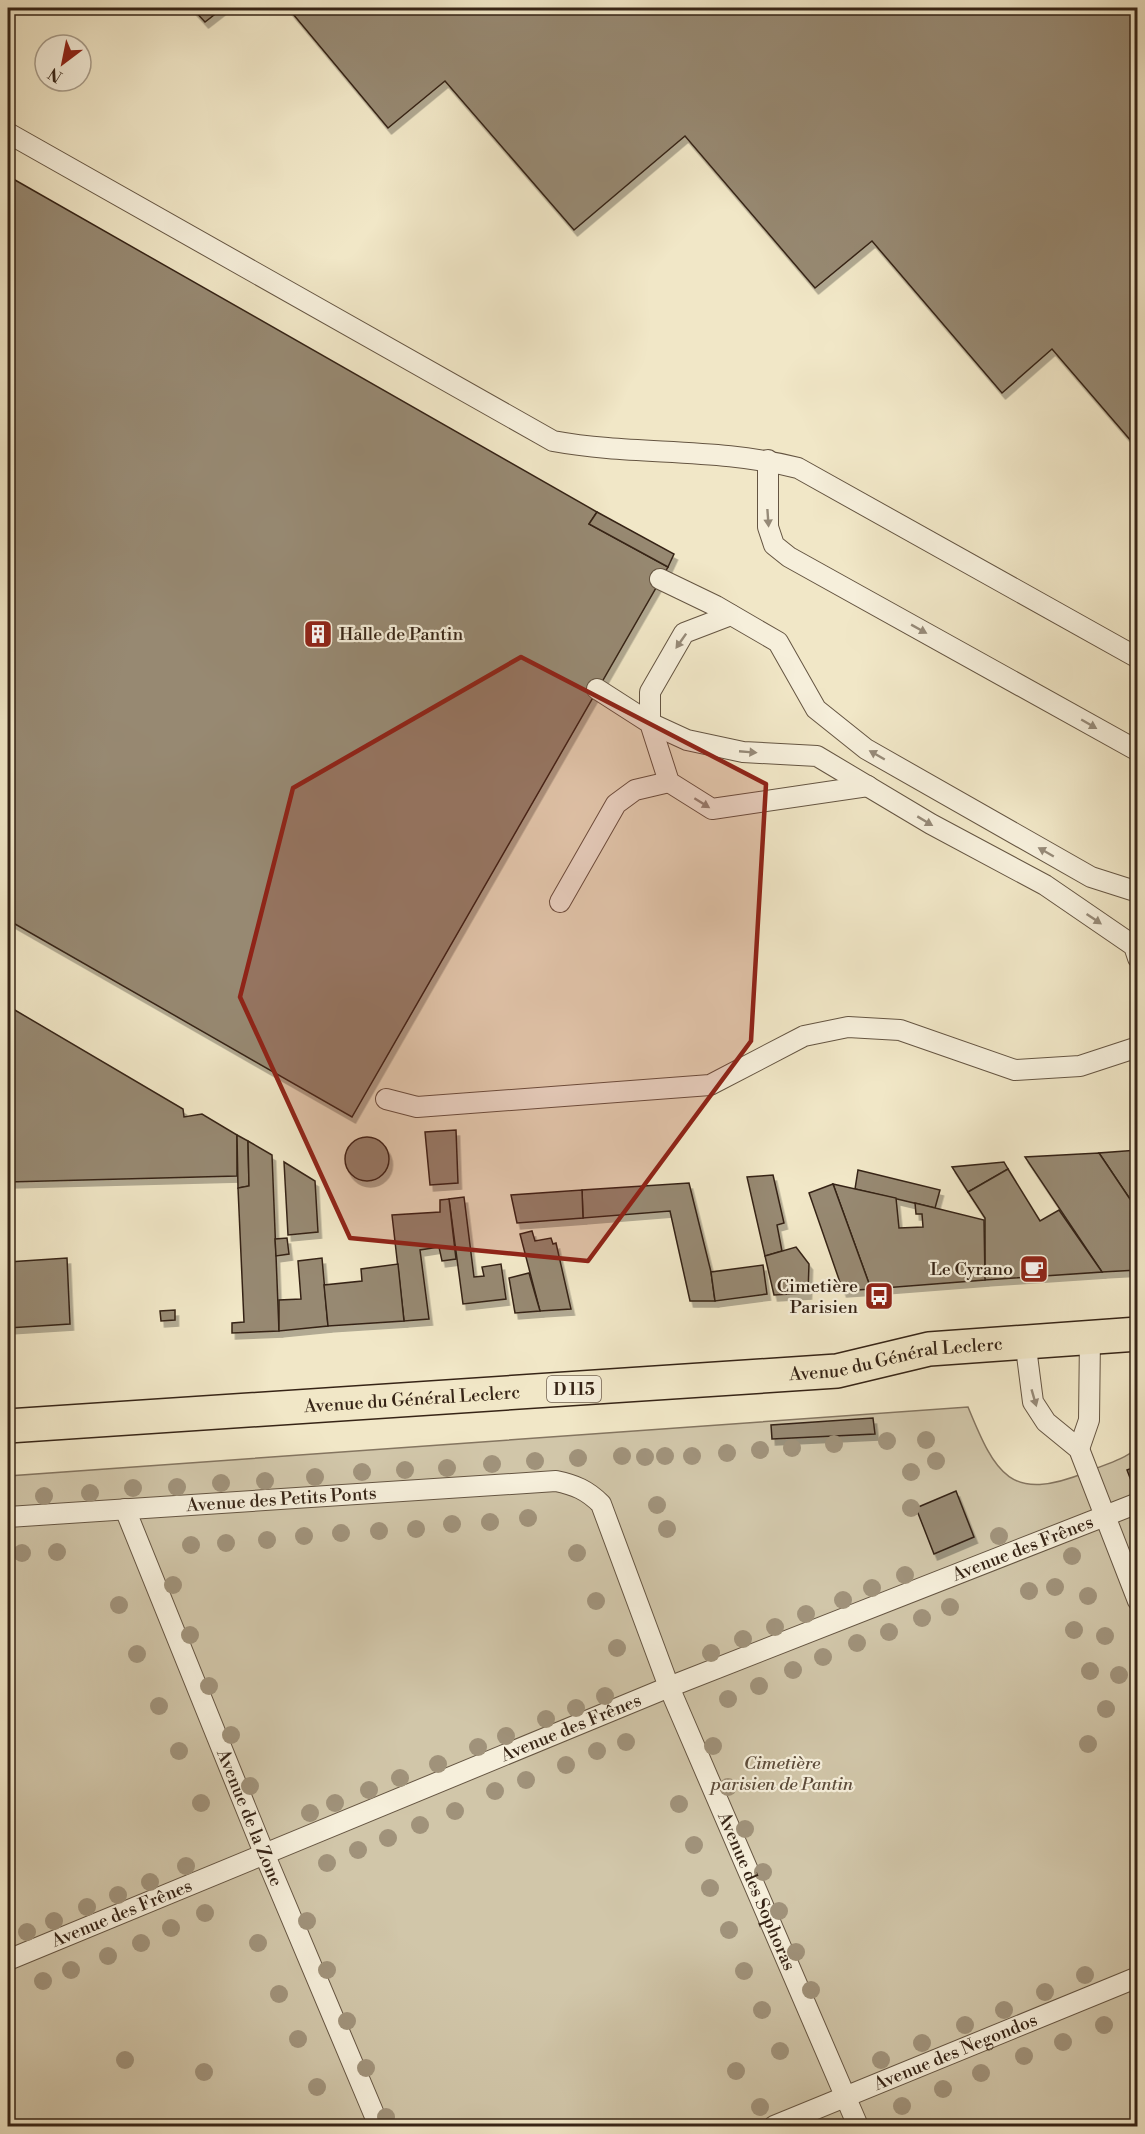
<svg xmlns="http://www.w3.org/2000/svg" width="1145" height="2134" font-family="'Libre Bodoni',serif">
<defs>
<filter id="shadow"><feDropShadow dx="3.5" dy="6" stdDeviation="0" flood-color="#0004"/></filter>
</defs>
<rect width="100%" height="100%" fill="#f1e7c7"/>
<filter id="stains"><feTurbulence type="fractalNoise" baseFrequency=".00333" numOctaves="4"/><feColorMatrix values="0 0 0 0 .2 0 0 0 0 .09 0 0 0 0 .02 0 0 0 .5 -.17"/></filter>
<radialGradient id="worn" r=".72"><stop offset=".6" stop-color="#630" stop-opacity="0"/><stop offset="1" stop-color="#630" stop-opacity=".3"/></radialGradient>
<path fill="#d1c6a9" stroke="#847560" stroke-width="1.5" d="M968,1407C996,1475 1010,1503 1087,1472C1103,1465 1124,1460 1137,1448V2126H8V1476Z"/>
<g fill="#978972" stroke="#362416" stroke-width="1.5" filter="url(#shadow)">
<polygon points="192,8 223,8 205,22"/>
<polygon points="288,8 1138,8 1138,449 1052,349 1002,393 872,241 815,288 685,136 574,230 445,81 388,128"/>
<polygon points="8,176 597,512 589,524 668,567 352,1117 8,920"/>
<polygon points="597,512 674,554 668,567 589,524"/>
<polygon points="8,1006 183,1109 184,1117 202,1114 237,1135 237,1176 8,1182"/>
<polygon points="456,1130 458,1183 430,1185 425,1132"/>
<polygon points="237,1135 248,1141 249,1186 238,1188"/>
<circle cx="367" cy="1159" r="22"/>
<polygon points="248,1141 272,1155 279,1331 232,1333 232,1323 244,1322 238,1188 249,1186"/>
<polygon points="1138,1150 1138,1211 1099,1153"/>
<polygon points="1099,1153 1138,1211 1138,1270 1102,1272 1025,1157"/>
<polygon points="284,1162 315,1181 318,1232 288,1235"/>
<polygon points="1004,1162 1008,1169 968,1192 952,1167"/>
<polygon points="1008,1169 1040,1221 1059,1210 1102,1272 985,1280 985,1218 968,1192"/>
<polygon points="858,1170 940,1190 935,1208 855,1189"/>
<polygon points="773,1175 784,1223 777,1225 782,1251 765,1256 747,1177"/>
<polygon points="689,1183 711,1272 715,1301 690,1301 670,1211 583,1218 582,1190"/>
<polygon points="833,1184 896,1198 899,1228 923,1227 922,1214 916,1214 915,1203 984,1220 985,1280 871,1289"/>
<polygon points="833,1184 871,1289 843,1291 809,1193"/>
<polygon points="582,1190 583,1218 517,1223 511,1195"/>
<polygon points="464,1197 474,1277 484,1276 482,1267 501,1264 506,1299 463,1304 449,1199"/>
<polygon points="449,1199 456,1259 442,1261 439,1247 420,1250 429,1319 404,1321 392,1215 440,1212 440,1200"/>
<polygon points="532,1231 535,1241 551,1238 553,1244 556,1243 571,1309 540,1311 520,1234"/>
<polygon points="287,1238 289,1254 276,1256 275,1239"/>
<polygon points="796,1247 809,1264 808,1293 774,1295 765,1256"/>
<polygon points="67,1258 70,1324 8,1328 8,1262"/>
<polygon points="322,1258 328,1326 279,1331 279,1300 301,1299 298,1261"/>
<polygon points="398,1264 404,1321 328,1326 324,1285 362,1281 361,1269"/>
<polygon points="763,1265 767,1294 715,1301 711,1272"/>
<polygon points="529,1273 540,1311 515,1313 509,1278"/>
<polygon points="175,1310 175,1320 161,1321 160,1311"/>
<polygon points="873,1418 875,1434 772,1439 771,1425"/>
<polygon points="1138,1466 1138,1481 1132,1483 1127,1470"/>
<polygon points="956,1491 974,1537 934,1554 916,1508"/>
</g>
<g fill="none" stroke-linecap="round" stroke-linejoin="round">
<g stroke="#655542" stroke-width="22">
<g id="service">
<path d="M8,133L553,441C634,456 717,447 798,468L1138,658"/>
<polyline points="768,460 768,527 774,545 789,557 1138,751"/>
<polyline points="660,579 716,606 778,642 816,709 866,749 1091,877 1138,892"/>
<polyline points="731,615 684,633 650,692 650,723 687,740 743,752 817,756 931,824 1045,885 1134,946 1138,958"/>
<polyline points="597,689 650,723 669,782 712,809 868,786"/>
<polyline points="560,902 616,804 635,790 669,782"/>
<polyline points="386,1099 417,1107 710,1085 804,1036 848,1027 900,1030 1015,1070 1080,1066 1138,1047"/>
<polyline points="1025,1340 1033,1402 1046,1422 1079,1449 1138,1601"/>
<polyline points="1079,1449 1089,1420 1090,1337"/>
<path id="s1" d="M125,1509L264,1853L379,2126"/>
<path id="s2" d="M8,1517L556,1481C575,1485 587,1490 601,1504L669,1687L858,2126"/>
<path id="s3" d="M8,1960L669,1687L1138,1503"/>
<path id="s4" d="M774,2126L1138,1977"/>
</g>
</g>
<g stroke="#362416" stroke-width="36">
<g id="primary">
<path id="s5" d="M8,1426L837,1371L929,1349L1138,1334"/>
</g>
</g>
<use href="#service" stroke="#f6efdb" stroke-width="20"/>
<use href="#primary" stroke="#f1e7c7" stroke-width="33"/>
</g>
<g fill="#a0927a">
<circle cx="926" cy="1440" r="9"/>
<circle cx="887" cy="1441" r="9"/>
<circle cx="834" cy="1444" r="9"/>
<circle cx="792" cy="1448" r="9"/>
<circle cx="760" cy="1450" r="9"/>
<circle cx="727" cy="1453" r="9"/>
<circle cx="622" cy="1456" r="9"/>
<circle cx="665" cy="1456" r="9"/>
<circle cx="692" cy="1456" r="9"/>
<circle cx="645" cy="1457" r="9"/>
<circle cx="578" cy="1458" r="9"/>
<circle cx="535" cy="1461" r="9"/>
<circle cx="936" cy="1461" r="9"/>
<circle cx="492" cy="1464" r="9"/>
<circle cx="447" cy="1468" r="9"/>
<circle cx="405" cy="1470" r="9"/>
<circle cx="362" cy="1472" r="9"/>
<circle cx="911" cy="1472" r="9"/>
<circle cx="315" cy="1477" r="9"/>
<circle cx="265" cy="1481" r="9"/>
<circle cx="221" cy="1483" r="9"/>
<circle cx="177" cy="1487" r="9"/>
<circle cx="133" cy="1488" r="9"/>
<circle cx="90" cy="1493" r="9"/>
<circle cx="44" cy="1496" r="9"/>
<circle cx="657" cy="1505" r="9"/>
<circle cx="911" cy="1508" r="9"/>
<circle cx="528" cy="1518" r="9"/>
<circle cx="490" cy="1522" r="9"/>
<circle cx="452" cy="1524" r="9"/>
<circle cx="416" cy="1529" r="9"/>
<circle cx="667" cy="1529" r="9"/>
<circle cx="379" cy="1531" r="9"/>
<circle cx="341" cy="1533" r="9"/>
<circle cx="304" cy="1536" r="9"/>
<circle cx="999" cy="1536" r="9"/>
<circle cx="267" cy="1540" r="9"/>
<circle cx="226" cy="1543" r="9"/>
<circle cx="191" cy="1545" r="9"/>
<circle cx="57" cy="1552" r="9"/>
<circle cx="22" cy="1553" r="9"/>
<circle cx="577" cy="1553" r="9"/>
<circle cx="1072" cy="1556" r="9"/>
<circle cx="905" cy="1575" r="9"/>
<circle cx="173" cy="1585" r="9"/>
<circle cx="1055" cy="1587" r="9"/>
<circle cx="872" cy="1588" r="9"/>
<circle cx="1029" cy="1591" r="9"/>
<circle cx="1088" cy="1596" r="9"/>
<circle cx="843" cy="1600" r="9"/>
<circle cx="596" cy="1601" r="9"/>
<circle cx="119" cy="1605" r="9"/>
<circle cx="950" cy="1607" r="9"/>
<circle cx="806" cy="1614" r="9"/>
<circle cx="922" cy="1618" r="9"/>
<circle cx="775" cy="1627" r="9"/>
<circle cx="1074" cy="1630" r="9"/>
<circle cx="889" cy="1632" r="9"/>
<circle cx="190" cy="1635" r="9"/>
<circle cx="1105" cy="1636" r="9"/>
<circle cx="743" cy="1639" r="9"/>
<circle cx="857" cy="1643" r="9"/>
<circle cx="617" cy="1648" r="9"/>
<circle cx="711" cy="1653" r="9"/>
<circle cx="137" cy="1654" r="9"/>
<circle cx="823" cy="1657" r="9"/>
<circle cx="793" cy="1670" r="9"/>
<circle cx="1090" cy="1671" r="9"/>
<circle cx="1119" cy="1675" r="9"/>
<circle cx="209" cy="1686" r="9"/>
<circle cx="759" cy="1686" r="9"/>
<circle cx="605" cy="1696" r="9"/>
<circle cx="728" cy="1699" r="9"/>
<circle cx="159" cy="1706" r="9"/>
<circle cx="576" cy="1708" r="9"/>
<circle cx="1106" cy="1709" r="9"/>
<circle cx="546" cy="1719" r="9"/>
<circle cx="231" cy="1735" r="9"/>
<circle cx="506" cy="1736" r="9"/>
<circle cx="626" cy="1742" r="9"/>
<circle cx="1088" cy="1744" r="9"/>
<circle cx="713" cy="1746" r="9"/>
<circle cx="478" cy="1747" r="9"/>
<circle cx="179" cy="1751" r="9"/>
<circle cx="597" cy="1751" r="9"/>
<circle cx="438" cy="1764" r="9"/>
<circle cx="566" cy="1765" r="9"/>
<circle cx="400" cy="1778" r="9"/>
<circle cx="526" cy="1780" r="9"/>
<circle cx="250" cy="1786" r="9"/>
<circle cx="728" cy="1787" r="9"/>
<circle cx="369" cy="1790" r="9"/>
<circle cx="495" cy="1791" r="9"/>
<circle cx="201" cy="1803" r="9"/>
<circle cx="335" cy="1803" r="9"/>
<circle cx="679" cy="1804" r="9"/>
<circle cx="455" cy="1811" r="9"/>
<circle cx="310" cy="1813" r="9"/>
<circle cx="420" cy="1825" r="9"/>
<circle cx="745" cy="1829" r="9"/>
<circle cx="388" cy="1838" r="9"/>
<circle cx="694" cy="1845" r="9"/>
<circle cx="358" cy="1850" r="9"/>
<circle cx="327" cy="1863" r="9"/>
<circle cx="186" cy="1866" r="9"/>
<circle cx="763" cy="1872" r="9"/>
<circle cx="150" cy="1882" r="9"/>
<circle cx="710" cy="1888" r="9"/>
<circle cx="118" cy="1895" r="9"/>
<circle cx="87" cy="1907" r="9"/>
<circle cx="779" cy="1911" r="9"/>
<circle cx="205" cy="1913" r="9"/>
<circle cx="54" cy="1921" r="9"/>
<circle cx="307" cy="1921" r="9"/>
<circle cx="171" cy="1928" r="9"/>
<circle cx="729" cy="1930" r="9"/>
<circle cx="27" cy="1932" r="9"/>
<circle cx="141" cy="1943" r="9"/>
<circle cx="258" cy="1943" r="9"/>
<circle cx="796" cy="1952" r="9"/>
<circle cx="108" cy="1956" r="9"/>
<circle cx="71" cy="1970" r="9"/>
<circle cx="327" cy="1970" r="9"/>
<circle cx="744" cy="1971" r="9"/>
<circle cx="1085" cy="1975" r="9"/>
<circle cx="43" cy="1981" r="9"/>
<circle cx="811" cy="1990" r="9"/>
<circle cx="1045" cy="1992" r="9"/>
<circle cx="279" cy="1994" r="9"/>
<circle cx="762" cy="2010" r="9"/>
<circle cx="1004" cy="2010" r="9"/>
<circle cx="347" cy="2021" r="9"/>
<circle cx="965" cy="2025" r="9"/>
<circle cx="1104" cy="2025" r="9"/>
<circle cx="298" cy="2039" r="9"/>
<circle cx="1063" cy="2042" r="9"/>
<circle cx="922" cy="2043" r="9"/>
<circle cx="780" cy="2051" r="9"/>
<circle cx="1024" cy="2056" r="9"/>
<circle cx="125" cy="2060" r="9"/>
<circle cx="881" cy="2060" r="9"/>
<circle cx="366" cy="2068" r="9"/>
<circle cx="736" cy="2071" r="9"/>
<circle cx="204" cy="2072" r="9"/>
<circle cx="981" cy="2073" r="9"/>
<circle cx="317" cy="2087" r="9"/>
<circle cx="943" cy="2089" r="9"/>
<circle cx="902" cy="2106" r="9"/>
<circle cx="760" cy="2107" r="9"/>
<circle cx="386" cy="2117" r="9"/>
</g>
<defs><path id="oneway-solid" d="M-6-.8H1V-3.2L6.5 0L1 3.2V.8H-6Z" transform="scale(1.5)"/></defs>
<g fill="#968a78">
<use href="#oneway-solid" transform="translate(768 518) rotate(86)"/>
<use href="#oneway-solid" transform="translate(919 629) rotate(29)"/>
<use href="#oneway-solid" transform="translate(681 641) rotate(125)"/>
<use href="#oneway-solid" transform="translate(1089 724) rotate(30)"/>
<use href="#oneway-solid" transform="translate(748 752) rotate(5)"/>
<use href="#oneway-solid" transform="translate(877 755) rotate(-150)"/>
<use href="#oneway-solid" transform="translate(702 803) rotate(32)"/>
<use href="#oneway-solid" transform="translate(925 821) rotate(31)"/>
<use href="#oneway-solid" transform="translate(1046 852) rotate(-150)"/>
<use href="#oneway-solid" transform="translate(1094 919) rotate(34)"/>
<use href="#oneway-solid" transform="translate(1034 1398) rotate(74)"/>
</g>
<path fill="#8f2418" fill-opacity="0.2" stroke="#8f2418" stroke-width="4.5" stroke-linejoin="round" d="M521,657L766,784L751,1041L588,1261L350,1238L240,997L293,788Z"/>
<defs>
<g id="building-square" transform="scale(1.5)"><rect x="-9" y="-9" width="18" height="18" rx="4" fill="#8f2418" stroke="#f6efdb"/><path d="M-4-6H4V6H1V3H-1V6H-4ZM-2.5-4.3h1.7v1.8h-1.7ZM.8-4.3h1.7v1.8H.8ZM-2.5-1h1.7V.8h-1.7ZM.8-1h1.7V.8H.8Z" fill="#fff"/></g>
<g id="cafe-square" transform="scale(1.5)"><rect x="-9" y="-9" width="18" height="18" rx="4" fill="#8f2418" stroke="#f6efdb"/><path d="M-5.5-4.5H6V0H3Q3 3.5 0 3.5H-2.5Q-5.5 3.5-5.5 0ZM3-3.2v2h1.7v-2ZM-6 4.5H4V6H-6Z" fill="#fff"/></g>
<g id="bus-square" transform="scale(1.5)"><rect x="-9" y="-9" width="18" height="18" rx="4" fill="#8f2418" stroke="#f6efdb"/><path d="M-5-6H5V4H4V6H2V4H-2V6H-4V4H-5ZM-3.5-4V0h7V-4ZM-3.5 1.2v1.5H-2V1.2ZM2 1.2v1.5H3.5V1.2Z" fill="#fff"/></g>
</defs>
<g fill-rule="evenodd">
<use href="#building-square" x="318" y="634"/>
<use href="#cafe-square" x="1034" y="1269"/>
<use href="#bus-square" x="879" y="1296"/>
</g>
<g text-anchor="middle" stroke-width="4.5" stroke-linejoin="round" paint-order="stroke">
<rect fill="#f6efdb" stroke="#706151" stroke-width="1.5" x="547" y="1376" width="54" height="26" rx="4.5"/>
<g font-size="16" font-weight="bold" fill="#362416">
<text x="574" y="1395">D 115</text>
</g>
<g font-size="18" fill="#362416" stroke="#f6efdb" text-anchor="end">
<text x="339" y="640" text-anchor="start">Halle de Pantin</text>
<text x="1013" y="1275">Le Cyrano</text>
<text x="858" y="1292">Cimetière<tspan x="858" dy="21">Parisien</tspan></text>
</g>
<g font-size="18" fill="#362416" stroke="#f6efdb">
<text dy="6" stroke="none"><textPath href="#s5" startOffset="891">Avenue du Général Leclerc</textPath></text>
<text dy="6" stroke="none"><textPath href="#s5" startOffset="405">Avenue du Général Leclerc</textPath></text>
<text dy="6" stroke="none"><textPath href="#s2" startOffset="274">Avenue des Petits Ponts</textPath></text>
<text dy="6" stroke="none"><textPath href="#s3" startOffset="1095">Avenue des Frênes</textPath></text>
<text dy="6" stroke="none"><textPath href="#s3" startOffset="609">Avenue des Frênes</textPath></text>
<text dy="6" stroke="none"><textPath href="#s1" startOffset="333">Avenue de la Zone</textPath></text>
<text dy="6" stroke="none"><textPath href="#s2" startOffset="1018">Avenue des Sophoras</textPath></text>
<text dy="6" stroke="none"><textPath href="#s3" startOffset="123">Avenue des Frênes</textPath></text>
<text dy="6" stroke="none"><textPath href="#s4" startOffset="196">Avenue des Negondos</textPath></text>
</g>
<g font-size="18" font-style="italic" fill="#5d4c3b" stroke="#f6efdb">
<text x="782" y="1769">Cimetière<tspan x="782" dy="21">parisien de Pantin</tspan></text>
</g>
</g>
<rect width="1145" height="2134" fill="none" stroke="#f1e7c7" stroke-width="30"/>
<rect x="9" y="9" width="1127" height="2116" fill="none" stroke="#362416" stroke-width="3"/>
<rect x="15" y="15" width="1115" height="2104" fill="none" stroke="#362416" stroke-width="1.5"/>
<g transform="translate(63 63) rotate(212)"><circle r="28" fill="#f6efdb" stroke="#a99e8c" stroke-width="1.5"/>
<path d="M0-4.5L10 22L0 15L-10 22Z" fill="#8f2418"/>
<text y="-9" font-size="16" font-weight="bold" text-anchor="middle" fill="#362416">N</text>
</g>
<rect width="100%" height="100%" filter="url(#stains)"/>
<rect width="100%" height="100%" fill="url(#worn)"/>
</svg>
